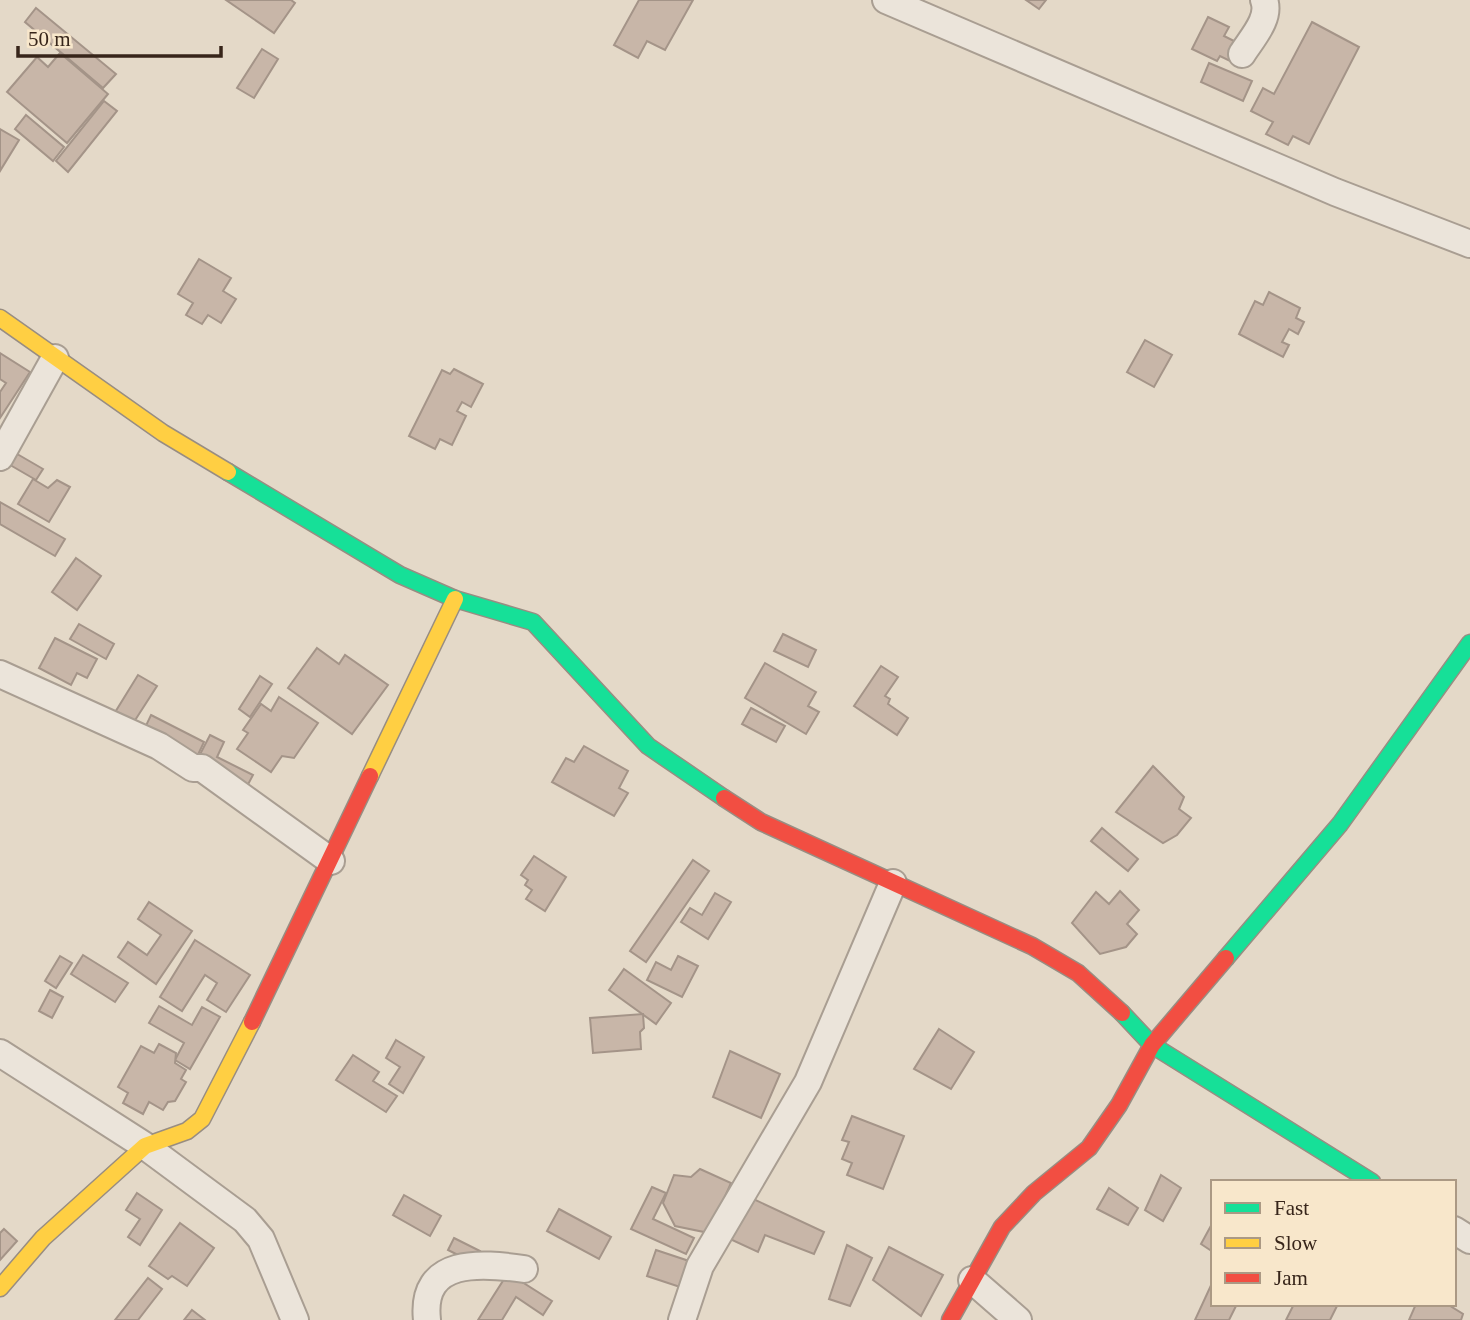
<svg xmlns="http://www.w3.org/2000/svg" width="1470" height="1320" font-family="'Times New Roman',serif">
<rect width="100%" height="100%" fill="#e4d9c8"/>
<g fill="#c8b6a8" stroke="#a49488" stroke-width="2">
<polygon points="226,0 291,0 295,3 274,33"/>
<polygon points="639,0 693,0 665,50 647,41 638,58 614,45"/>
<polygon points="1026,0 1046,0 1039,9"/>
<polygon points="36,8 116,74 103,88 25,22"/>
<polygon points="1208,17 1229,27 1224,36 1238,43 1230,61 1220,56 1217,61 1192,49"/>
<polygon points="1312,22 1359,47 1309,144 1293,136 1288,145 1266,134 1273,122 1251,111 1263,88 1274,94"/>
<polygon points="262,49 278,59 254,98 237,88"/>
<polygon points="60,53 108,94 67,143 7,92 37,57 48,67"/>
<polygon points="1209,63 1252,81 1243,101 1201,82"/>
<polygon points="104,101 117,111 68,172 56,161"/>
<polygon points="26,115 64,147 53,161 15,129"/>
<polygon points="0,129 19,140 0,171"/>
<polygon points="199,259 231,278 223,291 236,299 221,323 208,315 202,324 186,315 193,303 178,294"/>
<polygon points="1269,292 1300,308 1296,318 1304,322 1298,334 1289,329 1282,342 1289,345 1283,357 1239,334 1255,301 1263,305"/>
<polygon points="1145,340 1172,355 1154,387 1127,372"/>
<polygon points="0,353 30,372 0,418 0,392 6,383 0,379"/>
<polygon points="454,369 483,384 471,407 462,402 457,411 466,416 452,445 440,439 435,449 409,436 442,370 450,374"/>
<polygon points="12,451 43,469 36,480 5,462"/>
<polygon points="33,479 48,488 57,480 70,487 49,522 18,504"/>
<polygon points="0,502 65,539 55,556 0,524"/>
<polygon points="76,558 101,576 77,610 52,592"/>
<polygon points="79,624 114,644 106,659 70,639"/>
<polygon points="783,634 816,650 808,667 774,651"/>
<polygon points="55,638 97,659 87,678 77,673 71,685 39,668"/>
<polygon points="317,648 339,664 345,655 388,685 352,734 288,688"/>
<polygon points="765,663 816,692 808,706 819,712 806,734 745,698"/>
<polygon points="881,666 898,677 885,696 890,699 888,704 908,718 897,735 854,706"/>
<polygon points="138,675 157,686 132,725 114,714"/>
<polygon points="260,676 272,684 250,717 239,709"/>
<polygon points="279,697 318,723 294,758 282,756 271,772 237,749 248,733 243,730 261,704 271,711"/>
<polygon points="751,708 785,726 776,742 742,724"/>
<polygon points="151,715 204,742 195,761 142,734"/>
<polygon points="210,735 224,742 217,757 253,775 243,794 193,768"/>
<polygon points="584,746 628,771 619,788 628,793 614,816 552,782 566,758 574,762"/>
<polygon points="1153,766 1184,797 1179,809 1191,818 1177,835 1163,843 1116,812"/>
<polygon points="1102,828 1138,859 1128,871 1091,841"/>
<polygon points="534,856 566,877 545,911 526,899 532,890 525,885 528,880 521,875"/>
<polygon points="693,860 709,871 646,962 630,951"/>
<polygon points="1120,891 1139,910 1127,924 1137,934 1126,947 1100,954 1072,923 1096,892 1109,904"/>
<polygon points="715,893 731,902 708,939 681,922 690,908 702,915"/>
<polygon points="149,902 192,931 156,984 118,957 128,942 147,955 161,935 138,919"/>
<polygon points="195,940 250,975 226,1012 207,1000 217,983 205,975 182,1011 160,997"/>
<polygon points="83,955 128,983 115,1002 71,974"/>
<polygon points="60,956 72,963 56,988 45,981"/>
<polygon points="678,956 698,966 682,997 647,980 656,962 671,970"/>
<polygon points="624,969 671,1003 656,1024 609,990"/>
<polygon points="50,990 63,997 52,1018 39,1011"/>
<polygon points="159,1006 192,1025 202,1007 220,1017 190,1069 175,1060 184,1043 149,1023"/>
<polygon points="643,1014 644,1028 640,1032 641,1049 593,1053 590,1018"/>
<polygon points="939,1029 974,1052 951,1089 914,1069"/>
<polygon points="396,1040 424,1057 403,1093 389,1084 400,1067 386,1058"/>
<polygon points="159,1044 176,1053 175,1063 186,1070 181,1079 186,1082 175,1101 168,1102 163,1110 149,1102 143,1114 123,1103 128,1093 118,1087 141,1046 154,1053"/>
<polygon points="730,1051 780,1074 761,1118 713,1097"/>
<polygon points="353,1055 379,1072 373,1081 397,1096 386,1112 336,1080"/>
<polygon points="852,1116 904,1136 883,1189 847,1175 852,1163 842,1159 849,1142 842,1140"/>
<polygon points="700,1169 731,1183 709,1233 675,1226 663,1203 674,1175 691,1177"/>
<polygon points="1161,1175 1181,1188 1163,1221 1145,1210"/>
<polygon points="652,1187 666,1193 653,1219 694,1238 686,1254 631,1229"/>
<polygon points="1109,1188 1138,1208 1128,1225 1097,1209"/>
<polygon points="137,1193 162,1210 140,1245 128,1237 140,1219 126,1210"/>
<polygon points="404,1195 441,1216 430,1236 393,1215"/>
<polygon points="749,1197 824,1232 814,1254 765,1235 758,1252 730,1239"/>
<polygon points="559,1209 611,1237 599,1259 547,1231"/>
<polygon points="1213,1222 1213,1252 1201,1244"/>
<polygon points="180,1223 214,1248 187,1286 172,1276 168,1279 149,1266"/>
<polygon points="4,1229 17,1241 0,1260 0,1233"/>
<polygon points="454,1238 480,1251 467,1278 462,1257 448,1250"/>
<polygon points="847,1245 872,1258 850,1306 829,1299"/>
<polygon points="889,1247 943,1275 921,1316 873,1280"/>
<polygon points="656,1250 689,1261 680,1287 647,1276"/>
<polygon points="508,1273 552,1301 543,1315 516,1297 502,1320 478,1320"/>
<polygon points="148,1278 162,1289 138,1320 115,1320"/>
<polygon points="1213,1281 1213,1304 1237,1304 1229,1320 1195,1320"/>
<polygon points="1294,1304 1338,1304 1330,1320 1286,1320"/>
<polygon points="1416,1304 1447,1304 1463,1314 1461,1320 1409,1320"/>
<polygon points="192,1310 205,1320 184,1320"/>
</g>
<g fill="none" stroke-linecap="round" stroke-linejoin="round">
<g stroke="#a99e92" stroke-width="30">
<g id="street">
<polyline points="886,0 1335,192 1470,244"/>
<path d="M1242,54C1252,38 1271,18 1264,0"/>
<polyline points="0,457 55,358"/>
<polyline points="0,674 159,746 193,768 202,768 331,861"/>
<polyline points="0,1053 145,1146 245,1220 261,1239 295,1320"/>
<polyline points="1454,1230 1470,1240"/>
<polyline points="972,1280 1018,1320"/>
<path d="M427,1320C420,1257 482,1263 524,1269"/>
<polyline points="682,1320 700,1266 808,1082 893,883"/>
</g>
</g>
<g stroke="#988d82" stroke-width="19">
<g id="fast">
<polyline points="228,472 400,575 455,599 533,622 648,746 724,798"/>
<polyline points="1226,958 1340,824 1470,643"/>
<polyline points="1122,1013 1152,1045 1372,1182"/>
</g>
</g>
<g stroke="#988d82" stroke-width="19">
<g id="slow">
<polyline points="0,318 163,433 228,472"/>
<polyline points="370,776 455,599"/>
<polyline points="0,1288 43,1238 145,1146 187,1131 202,1119 252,1022"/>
</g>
</g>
<g stroke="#988d82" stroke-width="19">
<g id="jam">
<polyline points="724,798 761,822 1032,946 1078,973 1122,1013"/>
<polyline points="252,1022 370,776"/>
<polyline points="950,1320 1002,1227 1034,1193 1089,1148 1119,1105 1152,1045 1226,958"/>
</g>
</g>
<use href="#street" stroke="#ebe4da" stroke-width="26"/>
<use href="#fast" stroke="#16e098" stroke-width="16"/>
<use href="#slow" stroke="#ffcf43" stroke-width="16"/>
<use href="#jam" stroke="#f24e42" stroke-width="16"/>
</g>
<rect x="1211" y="1180" width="245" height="126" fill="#f8e7cb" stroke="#ab9984" stroke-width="2"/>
<rect x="1225" y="1203" width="35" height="10" fill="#16e098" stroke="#ab9984" stroke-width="2"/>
<text x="1274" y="1215" font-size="21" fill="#37251a">Fast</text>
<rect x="1225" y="1238" width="35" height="10" fill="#ffcf43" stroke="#ab9984" stroke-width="2"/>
<text x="1274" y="1250" font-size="21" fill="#37251a">Slow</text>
<rect x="1225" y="1273" width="35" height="10" fill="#f24e42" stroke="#ab9984" stroke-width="2"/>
<text x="1274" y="1285" font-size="21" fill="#37251a">Jam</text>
<path d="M18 46v10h203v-10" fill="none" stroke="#37251a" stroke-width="3.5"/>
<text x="28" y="46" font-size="21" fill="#37251a" stroke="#f8e7cb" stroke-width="5" paint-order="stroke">50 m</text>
</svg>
